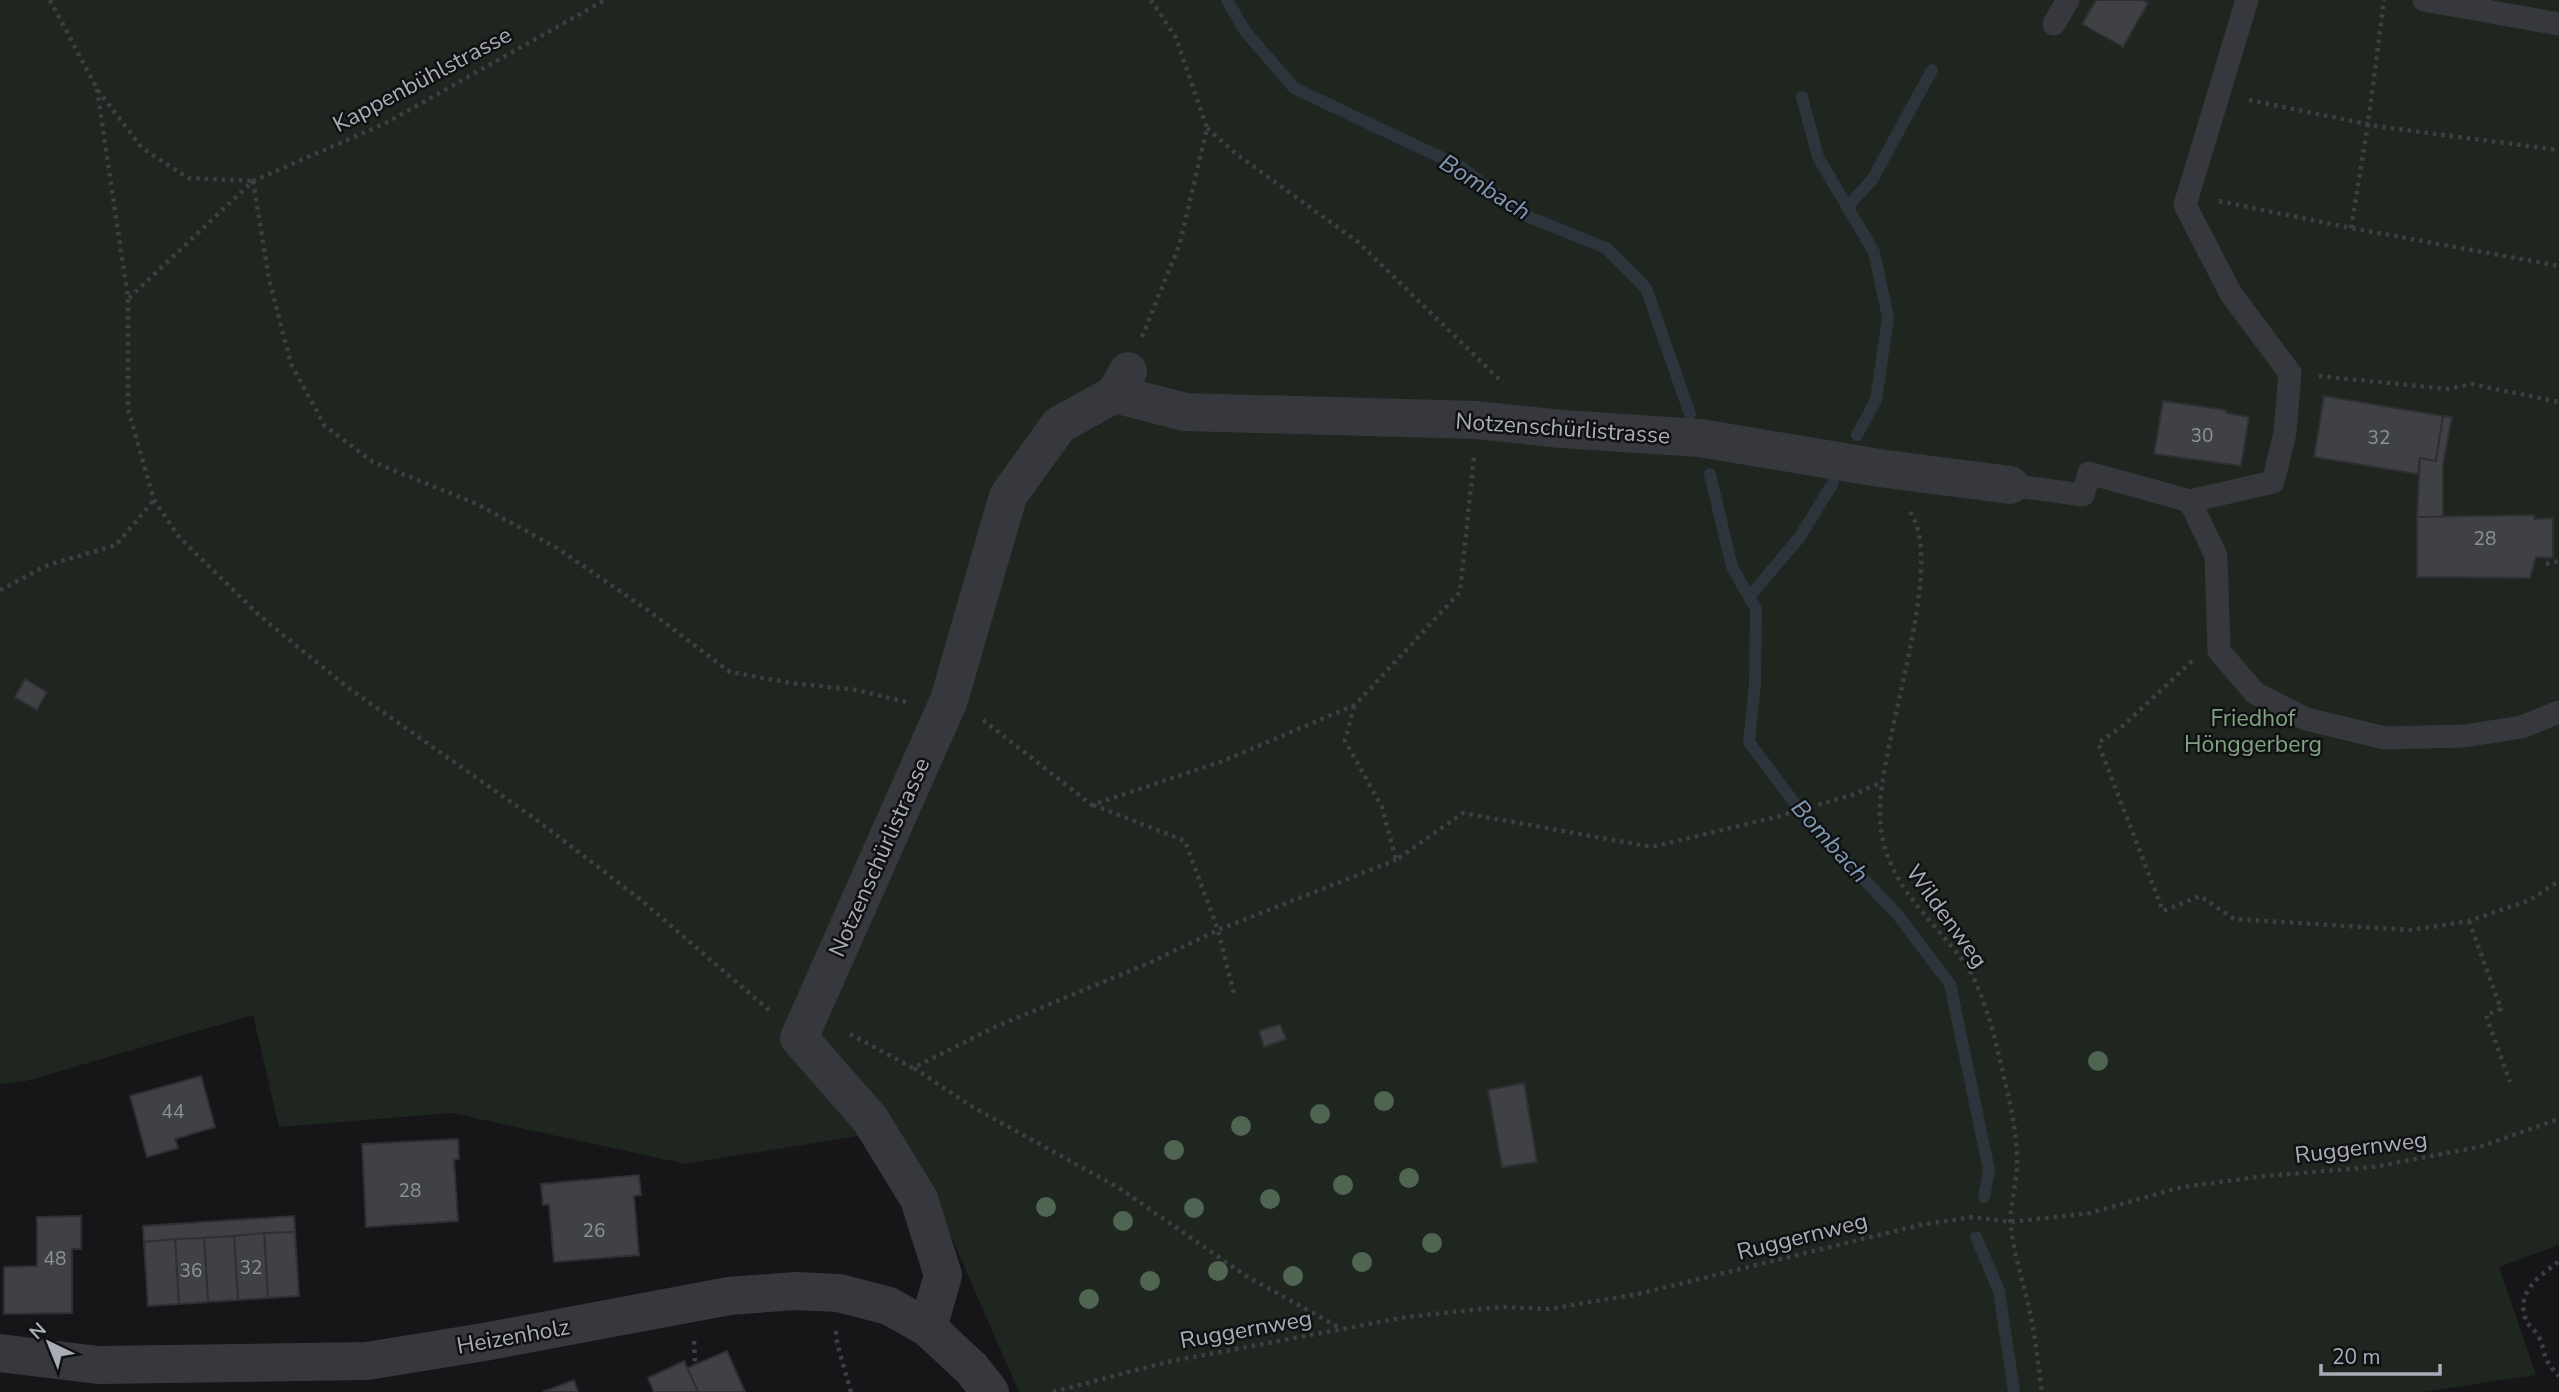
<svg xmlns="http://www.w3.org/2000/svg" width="2559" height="1392" font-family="'Nunito Sans',sans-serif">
<rect width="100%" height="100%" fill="#161618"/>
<polygon fill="#1e261f" points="0,0 2559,0 2559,1245 2499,1267 2536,1375 2423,1392 1019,1392 927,1181 863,1135 686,1164 452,1113 279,1127 253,1015 26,1081 0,1084"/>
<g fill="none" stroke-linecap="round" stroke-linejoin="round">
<g stroke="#2c353c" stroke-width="12">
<polyline points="1227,0 1245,31 1294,88 1461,167 1524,215 1606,248 1646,288 1690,414"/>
<polyline points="1802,97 1818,157 1874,252 1888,317 1876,400 1857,435"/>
<polyline points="1847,207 1872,180 1932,70"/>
<polyline points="1710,474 1732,567 1756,609 1755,683 1749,742 1808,821 1897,914 1950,984 1989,1170 1984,1197"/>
<polyline points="1749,597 1799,538 1833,483"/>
<polyline points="1976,1237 1999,1291 2014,1392"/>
</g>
</g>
<g fill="#404145" stroke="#303034" stroke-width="2">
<polygon points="2096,0 2142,0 2148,3 2123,47 2082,24"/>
<polygon points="2324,396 2443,416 2436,461 2420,458 2418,474 2314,457"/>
<polygon points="2163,401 2226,410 2226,413 2249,417 2241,466 2154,454"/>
<polygon points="2443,416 2452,417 2443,464 2443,517 2417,517 2420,458 2436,461"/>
<polygon points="2534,515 2534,519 2553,518 2553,558 2536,557 2530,578 2417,577 2417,517"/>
<polygon points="25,679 47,692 37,710 15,697"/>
<polygon points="1280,1024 1286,1039 1264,1047 1259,1031"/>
<polygon points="201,1076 215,1127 175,1139 178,1148 147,1157 130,1096"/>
<polygon points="1524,1083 1537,1162 1502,1167 1488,1090"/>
<polygon points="458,1139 459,1159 454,1160 458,1221 366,1227 362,1144"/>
<polygon points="639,1175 641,1195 634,1196 639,1255 554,1262 549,1204 543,1205 541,1184"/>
<polygon points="81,1216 81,1249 72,1249 72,1313 4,1314 4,1267 37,1266 37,1217"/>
<polygon points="294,1216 295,1232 144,1242 143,1226"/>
<polygon points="295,1232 299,1296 268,1298 264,1233"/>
<polygon points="264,1233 268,1298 238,1300 234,1236"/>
<polygon points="234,1236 238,1300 208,1302 204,1238"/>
<polygon points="204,1238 208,1302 179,1304 175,1239"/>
<polygon points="175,1239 179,1304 148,1306 144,1242"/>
<polygon points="727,1351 745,1392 698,1392 687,1368"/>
<polygon points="684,1361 698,1392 654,1392 648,1378"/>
<polygon points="574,1380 578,1392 543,1392"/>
</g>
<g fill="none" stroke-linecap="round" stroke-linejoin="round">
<g stroke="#3d3f44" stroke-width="4.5" stroke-dasharray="3.5 5" stroke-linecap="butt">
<polyline points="50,0 97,89 142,148 188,178 252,181"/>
<polyline points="97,89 128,298 128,409 154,500 179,537 260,616 347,687 534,818 641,900 770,1011"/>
<polyline points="2249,100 2382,127 2559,150"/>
<polyline points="1207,128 1235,153 1358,242 1503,383"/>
<polyline points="253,181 269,279 291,364 325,426 373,462 477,504 557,548 649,611 730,672 791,683 857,690 906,702"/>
<polyline points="2219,201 2351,228 2559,266"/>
<polyline points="2351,228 2368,124 2384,0"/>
<polyline points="129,298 253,181 386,123 605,0"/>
<polyline points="1142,337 1180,243 1207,128 1176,38 1151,0"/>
<polyline points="2319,376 2448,389 2471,384 2559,402"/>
<path d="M1910,512C1948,565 1877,746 1880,818C1883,883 1930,915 1966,965C1976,979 1983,1001 1989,1018C1994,1033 1997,1049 2001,1064C2009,1099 2018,1132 2017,1168C2016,1187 2009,1207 2011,1226C2014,1256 2024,1284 2030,1313C2036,1339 2038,1366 2042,1392"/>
<polyline points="2546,564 2559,561"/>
<polyline points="0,590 48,565 116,545 154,500"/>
<polyline points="2192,661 2124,725 2098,743 2163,911 2200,896 2234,919 2411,930 2469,921 2530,900 2559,881"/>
<polyline points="1354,706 1345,741 1382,807 1396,860 1463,813 1652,847 1776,817 1855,794 1882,782"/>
<polyline points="983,720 1092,805 1223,761 1355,705 1460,592 1474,457"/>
<polyline points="1093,805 1185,841 1218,930 1235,998"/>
<polyline points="2469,921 2501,1009 2486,1015 2510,1082"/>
<polyline points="850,1034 913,1068 995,1027 1151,962 1218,930 1396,860"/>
<polyline points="914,1068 971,1106 1119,1188 1246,1276 1342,1329"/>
<path d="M2558,1262C2540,1276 2515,1292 2526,1320C2528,1326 2536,1331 2539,1337C2547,1356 2542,1359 2559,1376"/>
<polyline points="836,1331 837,1343 851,1392"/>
<polyline points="694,1341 695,1365"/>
<polyline points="1053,1392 1167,1362 1406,1317 1501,1307 1549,1309 1638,1294 1920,1225 1973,1217 2010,1222 2090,1213 2182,1187 2265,1176 2373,1167 2479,1147 2559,1119"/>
</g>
<g stroke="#37383d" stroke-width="23">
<polyline points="2424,0 2559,24"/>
<polyline points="2054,24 2068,0"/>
<polyline points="2010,485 2083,495 2089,473 2190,501 2216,556 2219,651 2255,693 2306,719 2385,738 2464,736 2522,727 2559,712"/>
<polyline points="2190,501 2273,482 2285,433 2290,373 2231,294 2185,205 2247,0"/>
</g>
<g stroke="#37383d" stroke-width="38">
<polyline points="1115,394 1185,412 1476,420 1562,429 1700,438 1879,468 2010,485"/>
<polyline points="928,1328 943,1275 919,1199 870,1119 799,1038 949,700 1008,496 1059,425 1115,394 1128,371"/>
<polyline points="0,1353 98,1365 367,1361 484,1342 729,1296 796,1291 839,1293 889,1306 928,1328 972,1369 990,1392"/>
</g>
</g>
<g fill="#506452">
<circle cx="2098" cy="1061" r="10"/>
<circle cx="1384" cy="1101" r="10"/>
<circle cx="1320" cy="1114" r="10"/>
<circle cx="1241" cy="1126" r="10"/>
<circle cx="1174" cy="1150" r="10"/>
<circle cx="1409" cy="1178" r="10"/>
<circle cx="1343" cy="1185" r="10"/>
<circle cx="1270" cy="1199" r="10"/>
<circle cx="1046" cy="1207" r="10"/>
<circle cx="1194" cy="1208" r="10"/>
<circle cx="1123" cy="1221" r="10"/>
<circle cx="1432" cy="1243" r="10"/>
<circle cx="1362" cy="1262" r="10"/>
<circle cx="1218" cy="1271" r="10"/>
<circle cx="1293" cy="1276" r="10"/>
<circle cx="1150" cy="1281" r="10"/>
<circle cx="1089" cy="1299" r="10"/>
</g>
<g text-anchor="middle" stroke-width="5" stroke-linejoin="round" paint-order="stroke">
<g font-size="19" fill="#8e929b">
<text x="2202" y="442">30</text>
<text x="2379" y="444">32</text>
<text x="2485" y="545">28</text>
<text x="173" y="1118">44</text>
<text x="410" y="1197">28</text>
<text x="594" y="1237">26</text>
<text x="55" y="1265">48</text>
<text x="251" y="1274">32</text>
<text x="191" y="1277">36</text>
</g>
<g font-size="23" fill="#a8adb8" stroke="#111113">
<text transform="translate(422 79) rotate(-28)" y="8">Kappenbühlstrasse</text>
<text transform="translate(1563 428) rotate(4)" y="8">Notzenschürlistrasse</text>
<text transform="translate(879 857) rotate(-66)" y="8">Notzenschürlistrasse</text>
<text transform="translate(1947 916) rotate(54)" y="8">Wildenweg</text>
<text transform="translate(2361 1147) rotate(-7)" y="8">Ruggernweg</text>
<text transform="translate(1802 1236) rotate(-14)" y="8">Ruggernweg</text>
<text transform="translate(1246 1329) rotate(-10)" y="8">Ruggernweg</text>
<text transform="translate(513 1336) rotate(-10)" y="8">Heizenholz</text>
</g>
<g font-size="23" fill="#7fa381" stroke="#111113">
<text x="2253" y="726">Friedhof<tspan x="2253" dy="26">Hönggerberg</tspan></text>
</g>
<g font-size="24" font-style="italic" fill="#7f9bb3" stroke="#111113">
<text transform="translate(1485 187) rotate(32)" y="8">Bombach</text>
<text transform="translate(1830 841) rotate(48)" y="8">Bombach</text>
</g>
</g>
<g transform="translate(49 1343) rotate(317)" stroke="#111113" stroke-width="5" paint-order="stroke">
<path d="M0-5L12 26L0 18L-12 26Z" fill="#a8adb8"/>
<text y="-10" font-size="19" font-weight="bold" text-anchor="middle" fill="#a8adb8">N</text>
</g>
<path d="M2321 1364v10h119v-10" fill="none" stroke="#a8adb8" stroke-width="3.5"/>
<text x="2332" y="1364" font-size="21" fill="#a8adb8" stroke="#111113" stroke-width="5" paint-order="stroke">20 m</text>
</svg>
